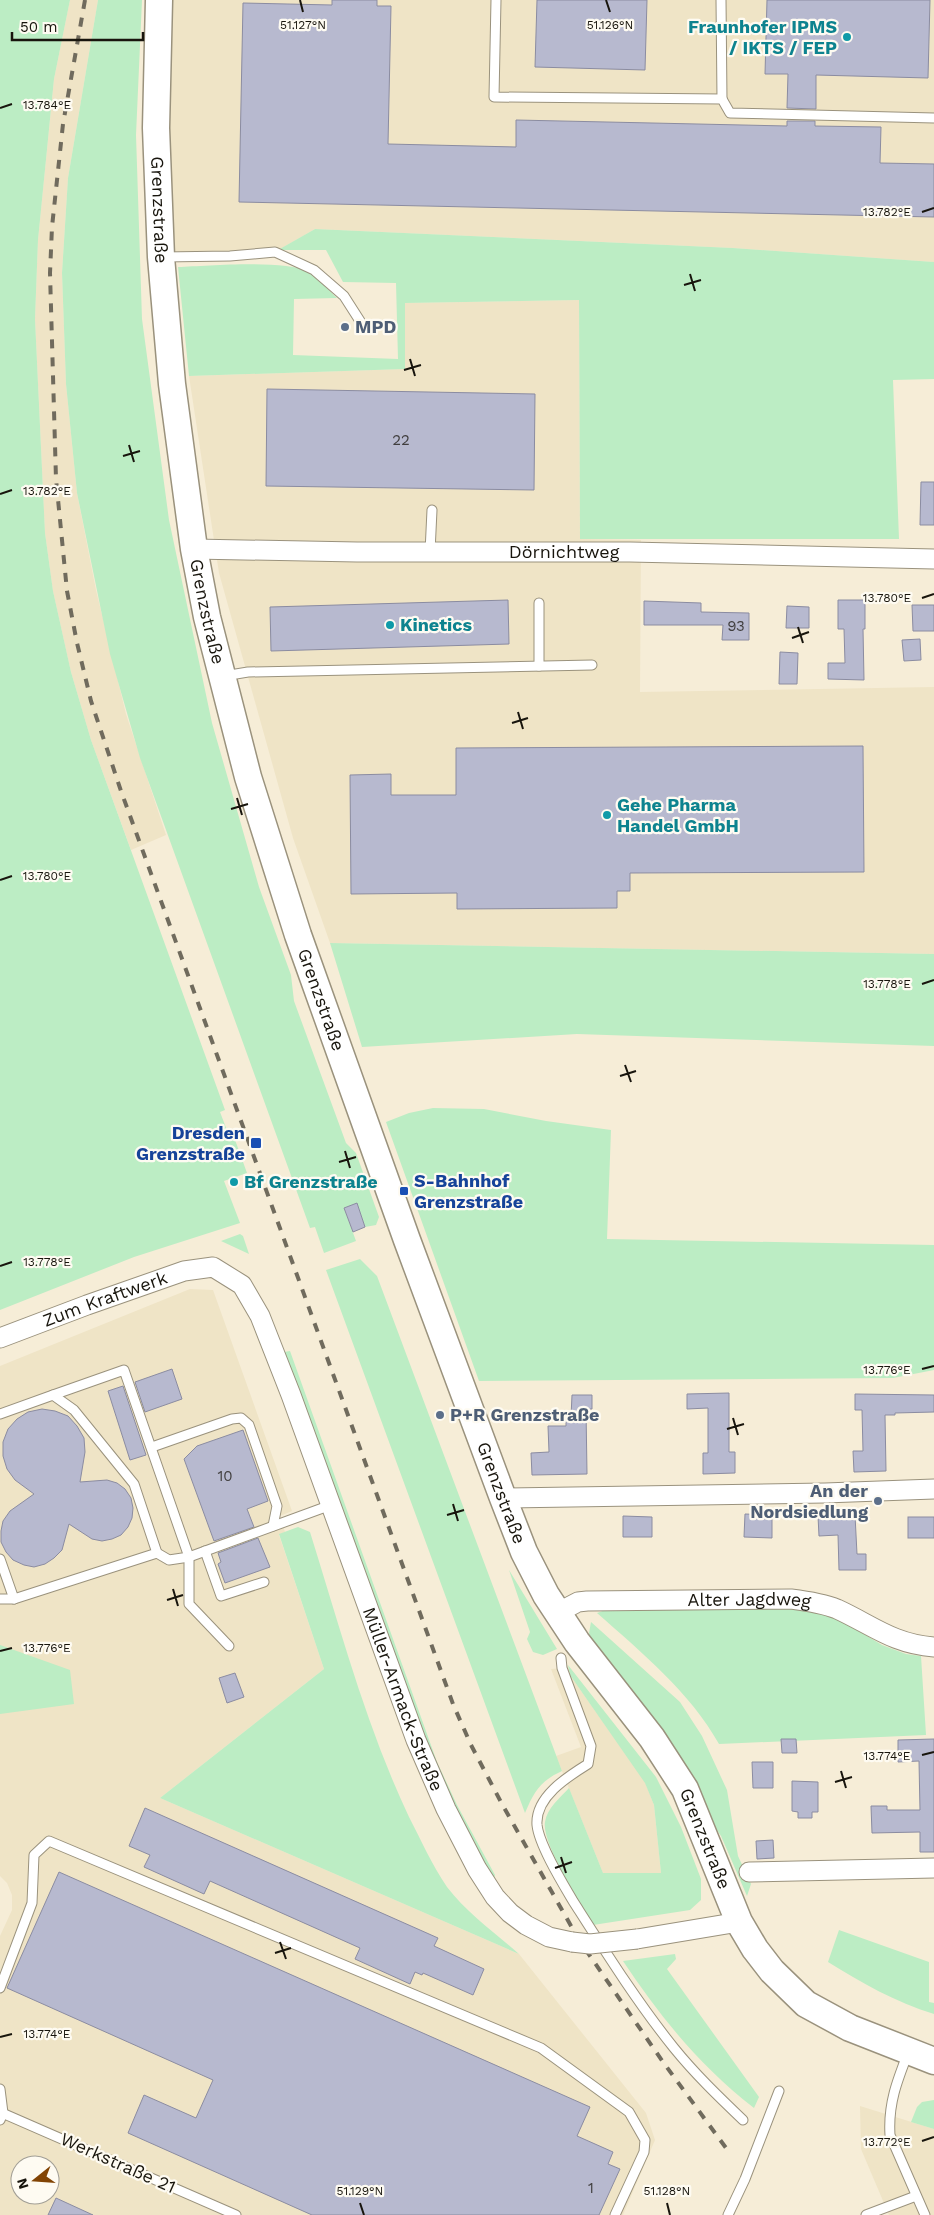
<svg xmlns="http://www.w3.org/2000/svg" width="934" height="2215" font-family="'Work Sans',sans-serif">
<rect width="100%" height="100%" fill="#f6edd7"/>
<g fill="#efe4c6" fill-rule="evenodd">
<polygon points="70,0 98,0 68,178 62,273 66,384 77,493 96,590 126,714 166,835 131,850 91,740 71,672 53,591 45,533 35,319 38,240 54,79"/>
<polygon points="159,0 934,0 934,262 733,248 315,229 275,252 161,257"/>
<polygon points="579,300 580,539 641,540 640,692 934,687 934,954 330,943 293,838 219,573 189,376 405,369 405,303"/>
<path d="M190,1289L213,1290L292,1511L280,1516L285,1532L279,1535L324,1669L160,1798L519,1954L646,2113L655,2140L623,2215H0V1936L12,1910V1895L7,1883L0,1876V1366ZM20,2165H50V2195H20Z"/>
<polygon points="568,1665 570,1675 645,1782 654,1805 661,1873 603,1873 556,1756 581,1747 551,1669 562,1668"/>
<polygon points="860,2106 934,2129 934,2215 889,2215 861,2149"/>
</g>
<g fill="#bcedc4">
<polygon points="0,0 70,0 54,79 38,240 35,319 45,533 53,591 71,672 91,740 225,1110 220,1112 230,1138 234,1137 247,1173 224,1181 240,1223 134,1257 0,1310"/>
<polygon points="98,0 142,0 136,135 142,319 169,520 212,723 259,887 291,975 294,1001 346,1143 356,1153 379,1217 376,1225 365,1227 357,1204 344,1208 356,1241 324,1253 315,1227 310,1228 140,758 110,654 77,493 66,384 62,273 68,178"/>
<path d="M315,229L733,248L934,262V379L893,380L899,539H580L579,300L405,303V369L189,376L178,267C208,266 285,259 309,272C319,277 328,290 337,298L294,299L293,355L398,359L396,283L343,282L326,250H278Z"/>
<polygon points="330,943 934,954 934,1046 577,1034 362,1047"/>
<polygon points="433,1108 484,1109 546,1121 611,1130 607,1239 934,1245 934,1370 893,1378 479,1381 386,1122 409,1113"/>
<polygon points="240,1234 243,1236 249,1254 221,1241"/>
<path d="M360,1259L377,1276L562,1771C540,1781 534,1792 525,1813L326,1270Z"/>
<polygon points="290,1351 437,1762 457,1805 495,1875 493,1881 432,1765 284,1352"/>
<path d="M298,1527L310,1532C340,1628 366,1726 409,1817C421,1840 432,1865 447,1887C466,1912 495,1933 519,1954L160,1798L324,1669L279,1534Z"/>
<polygon points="509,1570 557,1649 543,1655 533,1652 527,1639 530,1632"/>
<path d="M611,1608H794L834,1616L882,1645L906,1654L921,1656L926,1735L719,1744C690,1692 641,1652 597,1613Z"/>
<polygon points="591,1622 680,1702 702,1736 727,1790 738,1856 751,1884 747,1896 721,1836 591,1642 589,1633"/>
<polygon points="0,1645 70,1670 74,1704 0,1714"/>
<path d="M568,1665L656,1777L681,1827L701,1879V1900L690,1910L593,1925C581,1906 541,1842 545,1822C547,1808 560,1798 569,1788L603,1873H661L654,1805L645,1783L570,1675Z"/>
<path d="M839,1930L929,1962V2002L934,2003V2014C895,2002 862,1983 828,1962Z"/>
<path d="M675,1954L676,1959L667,1969L759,2097L754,2108C700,2066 661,2018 623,1961Z"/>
<polygon points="934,2100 934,2129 911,2122 917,2107 922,2102"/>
</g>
<g fill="#b7b9cf" stroke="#8b8ca1">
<polygon points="332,0 377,0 377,6 391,6 388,144 516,147 516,120 787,126 787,121 815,121 815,126 881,127 880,163 934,164 934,217 239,202 243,3 332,5"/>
<polygon points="537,0 647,0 645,70 535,67"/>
<polygon points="767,0 930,0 928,78 816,75 816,109 787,108 788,74 765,74"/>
<polygon points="267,389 535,394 534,490 266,486"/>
<polygon points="921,482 934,482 934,525 920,525"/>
<polygon points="508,600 509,644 271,651 270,607"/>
<polygon points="838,600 865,600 865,629 863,629 864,680 828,679 828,663 845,663 844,629 838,629"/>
<polygon points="644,601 701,603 701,612 749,613 749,640 722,640 723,625 644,625"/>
<polygon points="912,605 934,605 934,631 913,631"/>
<polygon points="787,606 809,607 809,628 786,628"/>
<polygon points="920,639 921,660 904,661 902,640"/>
<polygon points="780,652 798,653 797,684 779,684"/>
<polygon points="863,746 864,872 630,873 630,891 617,891 617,908 457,909 457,893 351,894 350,775 391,774 391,795 456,795 456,748"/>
<polygon points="357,1203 365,1227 353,1232 344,1208"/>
<polygon points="172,1369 182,1399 145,1412 135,1382"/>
<polygon points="123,1386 146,1455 130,1460 108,1391"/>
<polygon points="729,1393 729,1452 735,1452 735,1473 703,1474 703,1453 708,1453 708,1408 687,1409 687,1394"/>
<polygon points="855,1394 934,1395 934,1412 895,1413 895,1415 885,1415 886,1471 854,1472 853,1451 863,1451 862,1410 855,1410"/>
<polygon points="572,1395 592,1395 592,1409 586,1409 587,1474 532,1475 531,1453 549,1452 548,1426 566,1426 566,1417 571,1417"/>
<polygon points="42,1409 55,1411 68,1416 77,1426 84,1438 85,1452 80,1482 107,1480 117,1483 125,1489 131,1498 133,1508 132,1518 128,1527 121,1535 112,1539 102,1541 92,1539 69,1524 62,1550 54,1558 45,1564 34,1567 24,1565 13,1560 6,1552 1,1542 1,1531 3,1521 10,1511 34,1494 15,1480 7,1469 3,1456 3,1442 8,1429 17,1419 28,1412"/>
<polygon points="243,1430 268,1501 247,1509 254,1527 214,1541 184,1459 197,1446"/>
<polygon points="745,1514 772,1515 772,1538 744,1537"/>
<polygon points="855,1515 857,1554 866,1554 866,1570 839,1570 838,1535 819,1536 818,1516"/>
<polygon points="623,1516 652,1517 652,1537 623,1537"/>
<rect x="908" y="1517" width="26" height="21"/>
<polygon points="258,1538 270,1567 225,1583 218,1564 221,1562 218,1553"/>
<polygon points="235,1673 244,1697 227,1703 219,1678"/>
<polygon points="781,1739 796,1739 797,1753 782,1753"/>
<polygon points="934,1739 934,1852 920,1852 920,1832 872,1833 871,1806 887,1806 887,1810 920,1810 919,1761 898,1762 898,1740"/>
<polygon points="752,1762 773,1762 773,1788 753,1788"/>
<polygon points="792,1781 818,1782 818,1812 812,1812 812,1818 798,1818 798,1812 792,1811"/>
<polygon points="145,1808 438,1938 434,1946 484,1969 473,1995 423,1973 422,1975 415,1972 410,1984 355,1959 360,1948 210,1881 204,1894 144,1867 150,1855 129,1846"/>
<polygon points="773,1840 774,1858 757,1859 756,1841"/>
<polygon points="59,1872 590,2107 577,2136 613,2152 608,2164 620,2169 599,2215 312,2215 128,2133 144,2095 196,2118 213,2080 7,1988"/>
<polygon points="56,2198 93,2215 48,2215"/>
</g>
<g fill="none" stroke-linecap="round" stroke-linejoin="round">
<g stroke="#9a927d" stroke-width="11">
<g id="service">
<polyline points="496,0 494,97 722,99 730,113 934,118"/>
<polyline points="721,0 722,99"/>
<polyline points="163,257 230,256 275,252 314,270 344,296 360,321"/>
<polyline points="430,552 432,510"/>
<polyline points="539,603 539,666"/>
<polyline points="224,676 248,672 592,665"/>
<polyline points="53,1395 124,1370 189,1557 189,1604 229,1646"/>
<polyline points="0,1414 53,1395 74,1410 134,1484 157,1553 14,1599 0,1599"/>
<polyline points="152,1447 232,1419 241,1418 249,1425 277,1506 273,1526"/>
<polyline points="205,1551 221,1596 264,1582"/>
<polyline points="157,1553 169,1560 189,1557 331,1505"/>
<polyline points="0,1559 14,1599"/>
<path d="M561,1658L562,1668L591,1746L588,1764C567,1777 535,1797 537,1825C539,1845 563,1884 573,1901C605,1951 637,2002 674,2048C695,2074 719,2097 743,2120"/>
<polyline points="0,1988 32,1903 34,1855 49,1841 541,2048 629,2112 645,2140 644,2152 615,2215"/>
<path d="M908,2053C897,2081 888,2104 890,2135L925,2215"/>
<polyline points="0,2089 3,2113 0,2120"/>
<polyline points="0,2112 236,2215"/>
<polyline points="728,2215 745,2179 779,2091"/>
<polyline points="866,2215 916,2196"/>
</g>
</g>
<g stroke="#9a927d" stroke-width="21">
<g id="minor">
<path id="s1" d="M194,549L357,552H630L934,559"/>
<path id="s2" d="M0,1338L87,1305L184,1271L213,1267L242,1285L260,1316L291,1395L416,1740L446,1809L477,1869L495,1897L510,1913L526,1925L549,1937L572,1942"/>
<polyline points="503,1498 825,1493 934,1489"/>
<path id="s3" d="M557,1613L578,1602L587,1601L791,1599C807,1601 822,1603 837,1609C872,1625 893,1644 934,1647"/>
<polyline points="749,1872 934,1868"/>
<polyline points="637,1939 739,1922"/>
</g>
</g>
<g stroke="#9a927d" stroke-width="29">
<g id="secondary">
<path id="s4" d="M159,0L156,128L161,257L172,384L194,549L207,617L248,777L298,935L407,1240L503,1498L524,1552L546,1595L577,1642L652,1738L685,1789L739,1922L755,1949L772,1971L806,2004L850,2028L934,2061"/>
</g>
</g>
<use href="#service" stroke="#fff" stroke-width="9"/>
<use href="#minor" stroke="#fff" stroke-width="19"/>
<use href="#secondary" stroke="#fff" stroke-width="26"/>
<polyline stroke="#706b5d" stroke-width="4" stroke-dasharray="9 9" stroke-linecap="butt" points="85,0 63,124 52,227 50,273 56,479 67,591 77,643 91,701 121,791 453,1704 471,1745 502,1804 579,1940 663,2062 729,2152"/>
<g stroke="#9a927d" stroke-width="21" stroke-linecap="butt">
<polyline id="minor-bridge" points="572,1942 590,1944 637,1939"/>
</g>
<use href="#minor-bridge" stroke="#fff" stroke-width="19"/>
</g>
<path fill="none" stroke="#18150d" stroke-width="2" d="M300,0L303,12M606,0L610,12M0,108L12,104M922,212L934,208M690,274L695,291M684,285L701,280M410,359L415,376M404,370L421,365M129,445L134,462M123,456L140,451M0,494L12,490M922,598L934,594M798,627L803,643M792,638L809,632M518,712L523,729M512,723L528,718M237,798L242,815M231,809L248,804M0,880L12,876M922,984L934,980M625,1065L631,1082M620,1076L636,1071M345,1151L350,1168M339,1162L356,1157M0,1266L12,1262M922,1369L934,1366M733,1418L738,1435M727,1429L744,1424M453,1504L458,1521M447,1515L464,1510M173,1589L178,1606M167,1600L183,1595M0,1651L12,1648M922,1755L934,1752M841,1771L846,1788M835,1782L852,1777M561,1857L566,1873M555,1868L572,1862M280,1942L286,1959M275,1953L291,1948M0,2037L12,2034M922,2141L934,2137M360,2203L364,2215M667,2203L670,2215"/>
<g fill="#0f9aa8" stroke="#fefbf2" stroke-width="2">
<circle cx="847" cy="37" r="5"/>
<circle cx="390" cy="625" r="5"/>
<circle cx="607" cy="815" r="5"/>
<circle cx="234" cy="1182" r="5"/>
</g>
<g fill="#5c6f8a" stroke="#fefbf2" stroke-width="2">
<circle cx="345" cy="327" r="5"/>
<circle cx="440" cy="1415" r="5"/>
<circle cx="878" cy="1501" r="5"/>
</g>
<g fill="#1a4fb4" stroke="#fefbf2" stroke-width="2">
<rect x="250" y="1137" width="12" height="12" rx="2.5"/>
<rect x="399" y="1186" width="10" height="10" rx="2.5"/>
</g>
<g text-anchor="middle" stroke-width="4.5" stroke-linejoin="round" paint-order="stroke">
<g font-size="15" fill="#403e3e">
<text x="401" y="445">22</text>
<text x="736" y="631">93</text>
<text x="225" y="1481">10</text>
<text x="591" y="2193">1</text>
</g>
<g font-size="18" font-weight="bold" fill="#0d838f" stroke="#fefbf2" text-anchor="start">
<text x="837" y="33" text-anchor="end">Fraunhofer IPMS<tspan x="837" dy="21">/ IKTS / FEP</tspan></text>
<text x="400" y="631">Kinetics</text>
<text x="617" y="811">Gehe Pharma<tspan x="617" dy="21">Handel GmbH</tspan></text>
<text x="244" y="1188">Bf Grenzstraße</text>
</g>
<g font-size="18" fill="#18150d" stroke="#fefbf2">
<text dy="6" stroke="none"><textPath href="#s4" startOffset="210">Grenzstraße</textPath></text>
<text dy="6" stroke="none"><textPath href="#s1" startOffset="370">Dörnichtweg</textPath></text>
<text dy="6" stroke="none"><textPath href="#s4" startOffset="615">Grenzstraße</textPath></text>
<text dy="6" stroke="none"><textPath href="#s4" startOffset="1020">Grenzstraße</textPath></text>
<text dy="6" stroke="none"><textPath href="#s2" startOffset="112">Zum Kraftwerk</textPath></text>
<text dy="6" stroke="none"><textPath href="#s4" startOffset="1545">Grenzstraße</textPath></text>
<text dy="6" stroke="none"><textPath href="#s3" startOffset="195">Alter Jagdweg</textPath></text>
<text dy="6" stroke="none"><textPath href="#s2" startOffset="704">Müller-Armack-Straße</textPath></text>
<text dy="6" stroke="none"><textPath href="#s4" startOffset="1949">Grenzstraße</textPath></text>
<text transform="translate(118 2163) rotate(24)" y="6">Werkstraße 21</text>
</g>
<g font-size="18" font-weight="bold" fill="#4e5e75" stroke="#fefbf2" text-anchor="start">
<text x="355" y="333">MPD</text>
<text x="450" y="1421">P+R Grenzstraße</text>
<text x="868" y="1497" text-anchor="end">An der<tspan x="868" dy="21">Nordsiedlung</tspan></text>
</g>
<g font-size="18" font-weight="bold" fill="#164399" stroke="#fefbf2" text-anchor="end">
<text x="245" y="1139">Dresden<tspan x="245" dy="21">Grenzstraße</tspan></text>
<text x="414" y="1187" text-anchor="start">S-Bahnhof<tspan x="414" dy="21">Grenzstraße</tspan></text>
</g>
</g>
<g font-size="12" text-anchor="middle" fill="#18150d" stroke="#fefbf2" stroke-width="4.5" stroke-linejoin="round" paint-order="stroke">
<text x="303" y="29">51.127°N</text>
<text x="610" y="29">51.126°N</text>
<text x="47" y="109">13.784°E</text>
<text x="887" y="216">13.782°E</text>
<text x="47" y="495">13.782°E</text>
<text x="887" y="602">13.780°E</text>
<text x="47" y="880">13.780°E</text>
<text x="887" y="988">13.778°E</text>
<text x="47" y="1266">13.778°E</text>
<text x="887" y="1374">13.776°E</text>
<text x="47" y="1652">13.776°E</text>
<text x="887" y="1760">13.774°E</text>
<text x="47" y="2038">13.774°E</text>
<text x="887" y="2146">13.772°E</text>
<text x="360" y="2195">51.129°N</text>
<text x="667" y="2195">51.128°N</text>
</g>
<g transform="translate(35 2180) rotate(253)"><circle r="24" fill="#fefbf2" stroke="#a29f96"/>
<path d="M0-4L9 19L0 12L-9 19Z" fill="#824404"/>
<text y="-8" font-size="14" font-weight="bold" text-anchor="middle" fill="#18150d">N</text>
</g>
<path d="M12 32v8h131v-8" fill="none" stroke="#18150d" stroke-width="2.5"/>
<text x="20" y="32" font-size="15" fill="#18150d" stroke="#fefbf2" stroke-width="4" paint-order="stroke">50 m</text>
</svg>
